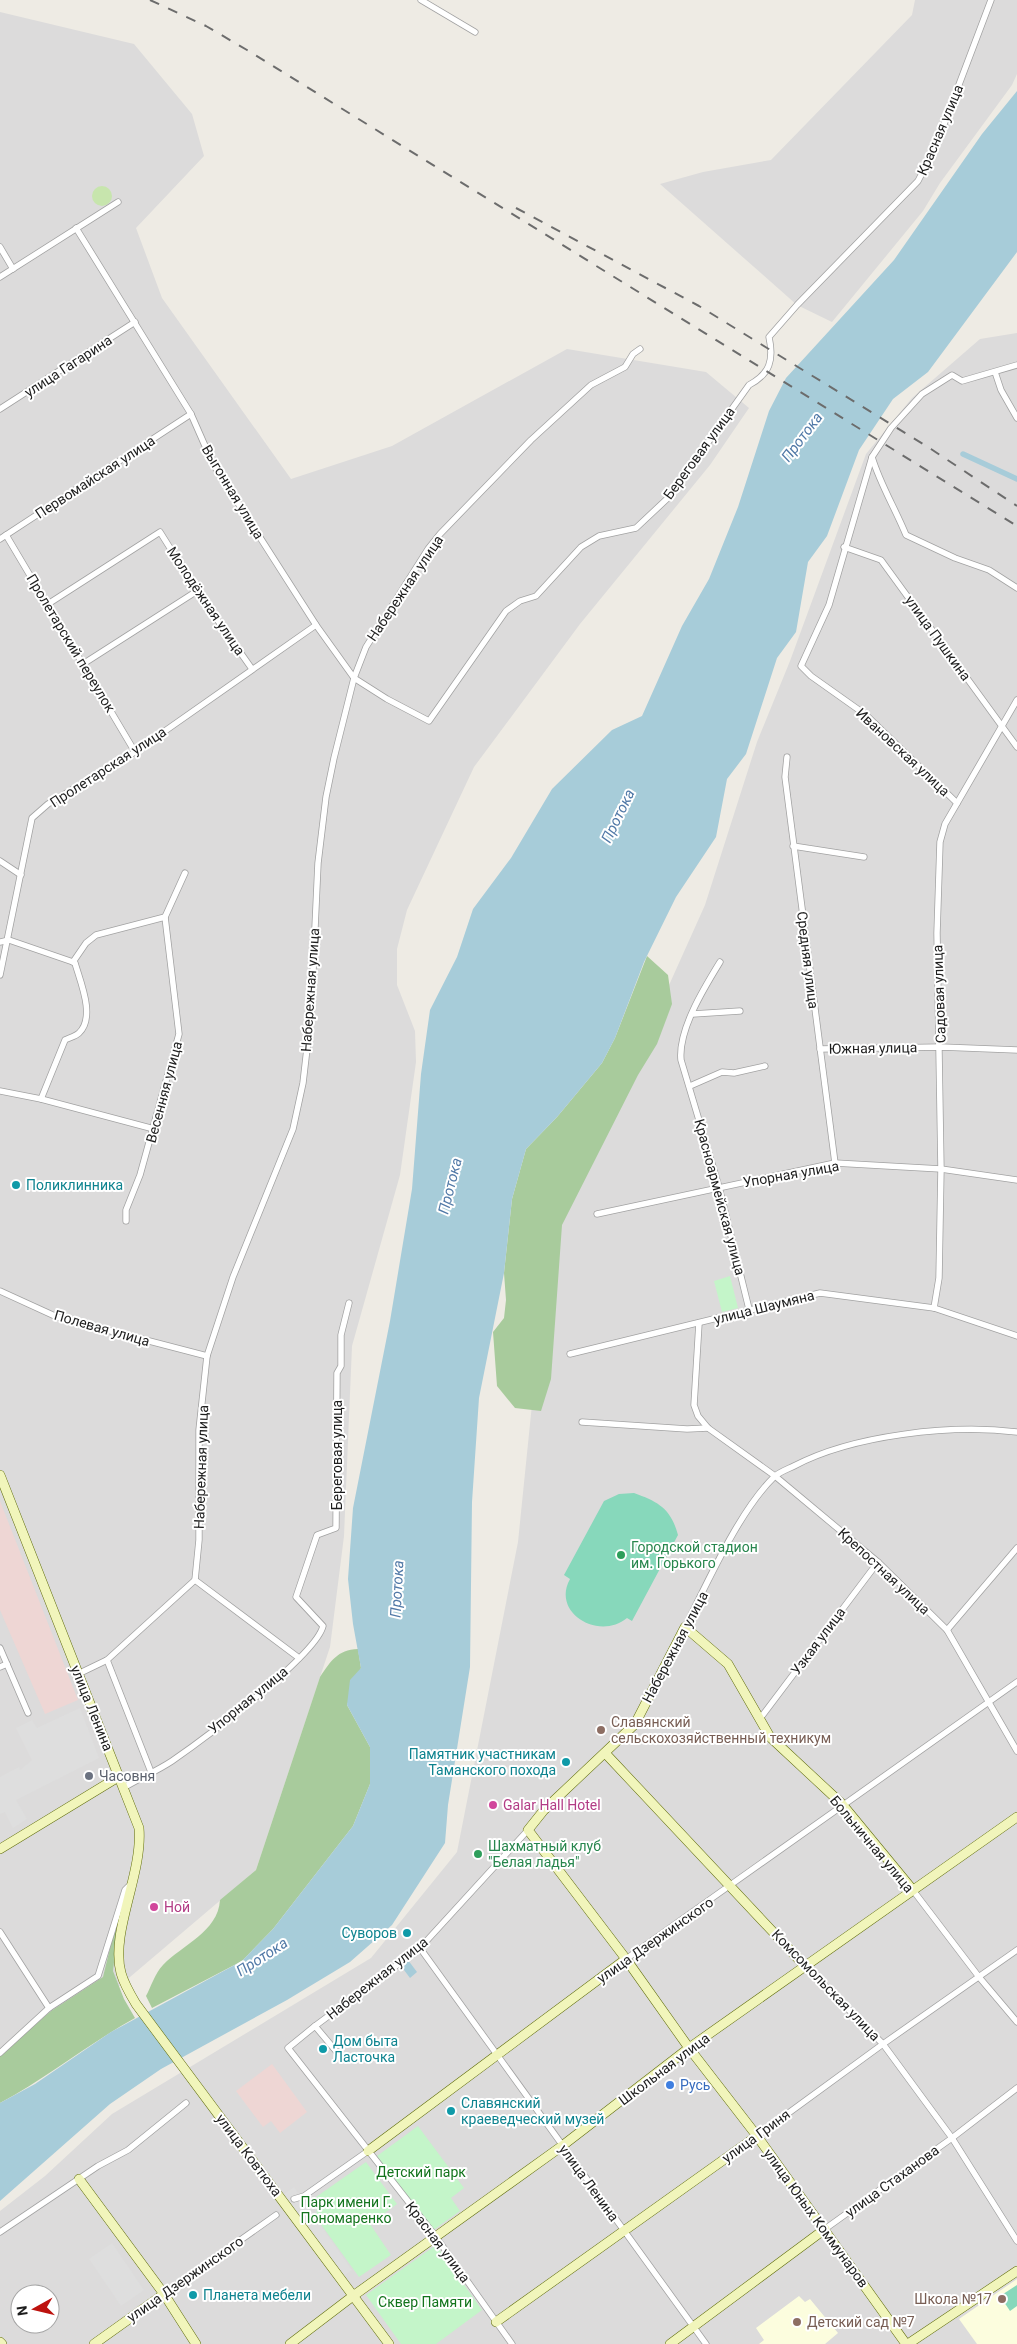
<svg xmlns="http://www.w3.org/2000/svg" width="1017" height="2344" font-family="Roboto,sans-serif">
<rect width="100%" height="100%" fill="#eeebe4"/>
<g fill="#dcdbdb" fill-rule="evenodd">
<polygon points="915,0 1017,0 1017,74 1012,85 940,183 923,211 832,322 797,305 660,184 703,172 771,160 912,15"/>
<polygon points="0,12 134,44 192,114 204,156 136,228 162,298 291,479 392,446 567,349 706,372 749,408 710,465 580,624 474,767 407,910 397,949 397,985 415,1031 416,1062 400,1175 352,1346 344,1536 330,1647 256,1870 110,1994 0,2062"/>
<path d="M1017,333V2344H0V2211L45,2176L112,2114L371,1958L457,1852L518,1542L547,1257L705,905L757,742L790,661L866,454L912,398L980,339ZM20,2294H50V2324H20Z"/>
</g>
<g fill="#eed6d4">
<polygon points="0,1501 78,1700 45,1714 0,1610"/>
<polygon points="272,2064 307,2112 280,2133 271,2121 263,2127 236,2091"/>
</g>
<g fill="#fcfdde">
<polygon points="1017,2279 1017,2344 977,2344 959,2319"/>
<polygon points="799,2296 805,2302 810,2299 838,2333 825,2344 759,2344 764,2340 756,2328"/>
</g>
<circle fill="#c7e5ad" cx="102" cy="196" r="10"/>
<g fill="#a8cb9c">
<polygon points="647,956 668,975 672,1004 657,1044 638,1075 562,1225 551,1379 541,1411 515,1408 497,1386 493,1332 504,1318 506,1300 504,1273 512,1199 526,1149 557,1117 602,1063 615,1038"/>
<path d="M358,1649L361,1668L347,1705L370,1747V1784L353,1826L273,1929L242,1961L152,2008L146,1996C151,1987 155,1973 163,1965C182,1945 218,1932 220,1900L256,1870L320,1677C331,1661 337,1650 358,1649Z"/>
<path d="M118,1927L113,1971L124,1999L135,2018C88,2044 47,2078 0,2103V2055L51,2011L103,1977L115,1928Z"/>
</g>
<g fill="#c4f5c9">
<polygon points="730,1276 738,1308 722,1312 714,1281"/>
<polygon points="418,2126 464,2188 451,2198 460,2211 432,2231 377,2156"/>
<polygon points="366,2162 397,2204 370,2224 391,2255 359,2277 317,2219 316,2197"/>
<polygon points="436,2245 482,2310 436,2344 401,2344 366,2295"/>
</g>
<g fill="#87d8bb">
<path d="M634,1493C659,1502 671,1509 678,1535L632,1621L627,1618C599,1641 551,1613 570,1579L564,1575L604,1501L619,1494Z"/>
<polygon points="1017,2285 1017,2306 1010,2311 1000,2296"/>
</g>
<g fill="#dedede">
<polygon points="80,1708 99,1758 16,1800 27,1819 13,1828 5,1812 0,1814 0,1777 19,1767 20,1770 32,1760 16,1728 32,1720 37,1728"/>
<polygon points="294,2187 352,2270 342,2277 284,2194"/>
<polygon points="112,2243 144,2290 121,2306 89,2259"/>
</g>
<g fill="#a7ccd9">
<polygon points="1017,91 1017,252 928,372 893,399 859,450 827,536 808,562 796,632 777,658 746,754 727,779 716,837 676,897 644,962 615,1038 602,1063 557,1117 526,1149 512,1199 504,1273 479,1398 472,1502 470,1667 448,1805 445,1843 392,1925 350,1962 287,2000 161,2069 110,2104 0,2201 0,2103 35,2084 111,2032 242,1961 273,1929 353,1826 370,1784 370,1747 347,1705 350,1680 361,1668 353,1624 348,1579 353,1508 390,1321 412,1189 421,1074 430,1010 457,957 473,909 511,858 552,789 612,730 642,716 682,626 709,579 738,507 769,411 786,378 894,260 982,134"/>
<polygon points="408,1960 417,1972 410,1978 401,1966"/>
</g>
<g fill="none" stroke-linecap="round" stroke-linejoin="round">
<polyline stroke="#a7ccd9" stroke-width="5.5" points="963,454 1017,479"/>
<g stroke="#a2a2a2" stroke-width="7">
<g id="street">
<polyline points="421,0 475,32"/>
<path d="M76,228L191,414L213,464L316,625L354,678L387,699L429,721L506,611L520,601L536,596L581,547L599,536L636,528L669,497L749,385C770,374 774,360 769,337L797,305L918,181L935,148L991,0"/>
<polyline points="0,247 13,269"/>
<polyline points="0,277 118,202"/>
<path d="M1017,365L962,381L952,375L922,394L891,428L872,457C880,484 895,508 906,535L955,558L989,570L1017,588"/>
<polyline points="995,372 1001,390 1017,418"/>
<polyline points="0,409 135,322"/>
<polyline points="872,457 829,605 801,666 811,676 866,715 957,803"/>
<polyline points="6,535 135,752"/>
<polyline points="0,539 191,414"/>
<polyline points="844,547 881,560 1017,747"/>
<polyline points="48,604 160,532 197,591 252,669"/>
<polyline points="83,664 197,591"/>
<polyline points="787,757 785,777 835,1163"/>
<polyline points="793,846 864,857"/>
<polyline points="0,861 21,875"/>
<polyline points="0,942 9,940 73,962 86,943 96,935 165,917"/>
<path d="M720,962C704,988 678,1030 681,1060L719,1187L749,1309"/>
<polyline points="0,975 32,818 48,804 135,752 316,625"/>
<polyline points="693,1014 740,1011"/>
<polyline points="820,1049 941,1047 1017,1050"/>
<polyline points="690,1086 722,1072 734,1073 765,1066"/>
<polyline points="0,1091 41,1099 154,1129"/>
<path d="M41,1099L65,1040C69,1038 76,1036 79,1033C96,1017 80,981 75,963L73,962"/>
<polyline points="597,1214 835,1163 941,1169 1017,1180"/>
<polyline points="126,1221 126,1210 140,1175 179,1034 165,917 185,873"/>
<polyline points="0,1291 57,1317 207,1356"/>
<polyline points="934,1308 939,1278 941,1169 937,933 940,842 945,824 1017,700"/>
<polyline points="699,1323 694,1405 698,1416 708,1428 775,1476 878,1562 947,1630 1017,1751"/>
<polyline points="570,1354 820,1293 934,1308 1017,1336"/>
<polyline points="582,1422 687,1429 708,1428"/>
<polyline points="195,1580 299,1658"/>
<path d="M685,1627C708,1582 739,1511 774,1477C779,1472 788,1469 794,1466C853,1435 951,1424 1017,1432"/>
<polyline points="947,1630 1017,1548"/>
<polyline points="0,1648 28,1713"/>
<polyline points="107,1660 151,1772"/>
<polyline points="0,1667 7,1664"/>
<polyline points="78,1674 107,1660 195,1580 199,1540 199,1430 207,1356 233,1277 293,1129 303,1083 311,1014 318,863 326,797 334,758 354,678 366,647 428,549 440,534 531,440 591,385 625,367 633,354 640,349"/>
<polyline points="759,1720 878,1562"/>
<path d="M125,1787C140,1778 157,1771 172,1761C201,1741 316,1656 323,1626L296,1597L317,1535L336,1528L337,1373L341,1366V1335L349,1303"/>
<polyline points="912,1889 979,1977 1017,2022"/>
<polyline points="0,1932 49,2008"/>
<polyline points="420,1948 706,2344"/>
<polyline points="626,1959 1017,1682"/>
<polyline points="805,1966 883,2044 952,2138 1017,2241"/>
<polyline points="315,2026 420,1948 528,1830"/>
<polyline points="336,2051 315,2026 288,2048 436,2237 512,2344"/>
<polyline points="0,2053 49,2008 98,1976 125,1890 132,1883"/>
<polyline points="757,2136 883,2044 1017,1950"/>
<polyline points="294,2199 304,2196 368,2151"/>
<polyline points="825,2229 952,2138 1017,2088"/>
<polyline points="0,2232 98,2166 128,2150 186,2103"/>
<polyline points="164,2294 276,2215"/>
</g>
</g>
<g stroke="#606d0c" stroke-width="10">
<g id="secondary">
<path d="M0,1475L139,1828C143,1874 110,1932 121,1973C124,1984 130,1994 136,2004L389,2344"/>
<polyline points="605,1753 805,1966"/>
<polyline points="0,1849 120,1776"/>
<polyline points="368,2151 626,1959"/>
<polyline points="79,2179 164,2294 196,2344"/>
<polyline points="496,2322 757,2136"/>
<polyline points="0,2342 2,2344"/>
<polyline points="94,2344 164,2294"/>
<polyline points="290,2344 353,2296 562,2146 689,2048 1017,1817"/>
<polyline points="670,2344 825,2229"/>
<polyline points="906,2344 757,2136 689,2048 626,1959 528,1830 544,1810 635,1724 685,1627 728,1664 770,1737 842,1804 912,1889"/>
<polyline points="908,2344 1017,2271"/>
</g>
</g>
<use href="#street" stroke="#fff" stroke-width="5.5"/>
<use href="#secondary" stroke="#f1f5bb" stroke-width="9"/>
<g stroke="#6c6c6c" stroke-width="2" stroke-dasharray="10 10" stroke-linecap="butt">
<polyline points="150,0 206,26 247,50 1017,526"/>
<polyline points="516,208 699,306 931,449 1017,506"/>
</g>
</g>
<g fill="#0f9aa8" stroke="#fff" stroke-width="2">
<circle cx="16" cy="1185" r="5"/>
<circle cx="566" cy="1762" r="5"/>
<circle cx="407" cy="1933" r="5"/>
<circle cx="323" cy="2049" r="5"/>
<circle cx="451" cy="2111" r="5"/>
<circle cx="193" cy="2295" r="5"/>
</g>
<g fill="#2e9e5b" stroke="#fff" stroke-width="2">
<circle cx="621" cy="1555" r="5"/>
<circle cx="478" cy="1854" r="5"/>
</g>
<g fill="#8d6e63" stroke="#fff" stroke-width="2">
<circle cx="601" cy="1730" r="5"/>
<circle cx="1002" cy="2299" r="5"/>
<circle cx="797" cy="2322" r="5"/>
</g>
<circle fill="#6b7280" stroke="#fff" stroke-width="2" cx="89" cy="1776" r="5"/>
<g fill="#d1479c" stroke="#fff" stroke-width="2">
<circle cx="493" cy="1805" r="5"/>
<circle cx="154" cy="1907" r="5"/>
</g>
<circle fill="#3f7fe0" stroke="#fff" stroke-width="2" cx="670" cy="2085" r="5"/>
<g text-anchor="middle" stroke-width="4" stroke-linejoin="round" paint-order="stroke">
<g font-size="14" fill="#1e1e1e" stroke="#fff">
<text transform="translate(940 130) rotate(-67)" y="5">Красная улица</text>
<text transform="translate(68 366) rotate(-33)" y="5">улица Гагарина</text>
<text transform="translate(699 453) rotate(-54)" y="5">Береговая улица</text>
<text transform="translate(95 477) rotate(-33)" y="5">Первомайская улица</text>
<text transform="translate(233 492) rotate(59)" y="5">Выгонная улица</text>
<text transform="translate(405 588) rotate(-56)" y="5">Набережная улица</text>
<text transform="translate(206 601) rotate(56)" y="5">Молодёжная улица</text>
<text transform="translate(938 638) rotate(54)" y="5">улица Пушкина</text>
<text transform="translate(71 643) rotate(59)" y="5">Пролетарский переулок</text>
<text transform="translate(903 752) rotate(43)" y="5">Ивановская улица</text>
<text transform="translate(108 767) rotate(-33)" y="5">Пролетарская улица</text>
<text transform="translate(808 960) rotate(83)" y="5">Средняя улица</text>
<text transform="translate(310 990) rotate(-86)" y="5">Набережная улица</text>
<text transform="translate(939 994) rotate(-92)" y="5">Садовая улица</text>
<text transform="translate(873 1048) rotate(-1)" y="5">Южная улица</text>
<text transform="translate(164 1092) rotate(-75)" y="5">Весенняя улица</text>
<text transform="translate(791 1174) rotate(-10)" y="5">Упорная улица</text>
<text transform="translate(720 1197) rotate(75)" y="5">Красноармейская улица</text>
<text transform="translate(764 1307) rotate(-14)" y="5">улица Шаумяна</text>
<text transform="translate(102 1328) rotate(16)" y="5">Полевая улица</text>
<text transform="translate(337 1455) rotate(-90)" y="5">Береговая улица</text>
<text transform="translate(201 1467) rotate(-88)" y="5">Набережная улица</text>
<text transform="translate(884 1571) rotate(43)" y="5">Крепостная улица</text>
<text transform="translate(818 1641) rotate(-53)" y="5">Узкая улица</text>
<text transform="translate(675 1647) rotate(-62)" y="5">Набережная улица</text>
<text transform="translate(248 1700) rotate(-39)" y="5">Упорная улица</text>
<text transform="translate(92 1708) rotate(68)" y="5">улица Ленина</text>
<text transform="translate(872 1844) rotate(50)" y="5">Больничная улица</text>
<text transform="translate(655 1940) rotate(-35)" y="5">улица Дзержинского</text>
<text transform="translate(377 1978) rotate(-38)" y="5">Набережная улица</text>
<text transform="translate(826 1985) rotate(46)" y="5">Комсомольская улица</text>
<text transform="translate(664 2069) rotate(-37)" y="5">Школьная улица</text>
<text transform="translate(756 2136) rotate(-36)" y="5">улица Гриня</text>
<text transform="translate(249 2155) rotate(53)" y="5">улица Ковтюха</text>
<text transform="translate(892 2181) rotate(-36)" y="5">улица Стаханова</text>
<text transform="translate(589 2183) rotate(54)" y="5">улица Ленина</text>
<text transform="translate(816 2218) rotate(54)" y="5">улица Юных Коммунаров</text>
<text transform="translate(438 2242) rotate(53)" y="5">Красная улица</text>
<text transform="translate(185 2279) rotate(-35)" y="5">улица Дзержинского</text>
</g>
<g font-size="14" fill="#0d838f" stroke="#fff" text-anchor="start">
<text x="26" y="1190">Поликлинника</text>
<text x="556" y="1759" text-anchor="end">Памятник участникам<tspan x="556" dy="16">Таманского похода</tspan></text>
<text x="397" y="1938" text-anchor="end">Суворов</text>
<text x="333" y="2046">Дом быта<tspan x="333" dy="16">Ласточка</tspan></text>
<text x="461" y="2108">Славянский<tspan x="461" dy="16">краеведческий музей</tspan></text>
<text x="203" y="2300">Планета мебели</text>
</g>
<g font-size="14" fill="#27864d" stroke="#fff" text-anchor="start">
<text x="631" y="1552">Городской cтадион<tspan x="631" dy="16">им. Горького</tspan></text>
<text x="488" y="1851">Шахматный клуб<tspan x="488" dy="16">"Белая ладья"</tspan></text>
</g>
<g font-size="14" fill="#785e54" stroke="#fff" text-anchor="start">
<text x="611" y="1727">Славянский<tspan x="611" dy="16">сельскохозяйственный техникум</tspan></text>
<text x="992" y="2304" text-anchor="end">Школа №17</text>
<text x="807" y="2327">Детский сад №7</text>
</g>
<g font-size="14" fill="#5b616d" stroke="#fff" text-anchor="start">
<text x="99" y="1781">Часовня</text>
</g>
<g font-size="14" fill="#b23c85" stroke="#fff" text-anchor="start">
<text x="503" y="1810">Galar Hall Hotel</text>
<text x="164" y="1912">Ной</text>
</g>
<g font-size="14" fill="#366cbe" stroke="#fff" text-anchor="start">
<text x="680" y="2090">Русь</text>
</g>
<g font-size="14" fill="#13741d" stroke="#fff">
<text x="421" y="2177">Детский парк</text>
<text x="346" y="2207">Парк имени Г.<tspan x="346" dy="16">Пономаренко</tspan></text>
<text x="425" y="2307">Сквер Памяти</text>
</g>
<g font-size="15" font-style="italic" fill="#5179a7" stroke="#fff">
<text transform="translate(802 437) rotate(-53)" y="5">Протока</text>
<text transform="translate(618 816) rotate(-64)" y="5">Протока</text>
<text transform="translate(450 1186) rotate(-76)" y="5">Протока</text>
<text transform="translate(397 1589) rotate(-87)" y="5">Протока</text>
<text transform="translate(262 1957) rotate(-33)" y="5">Протока</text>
</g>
</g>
<g transform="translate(35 2309) rotate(262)"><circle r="24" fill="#ffffff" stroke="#a5a5a5"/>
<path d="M0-4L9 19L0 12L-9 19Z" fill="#bd120e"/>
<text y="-8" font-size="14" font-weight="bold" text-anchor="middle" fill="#1e1e1e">N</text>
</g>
</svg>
